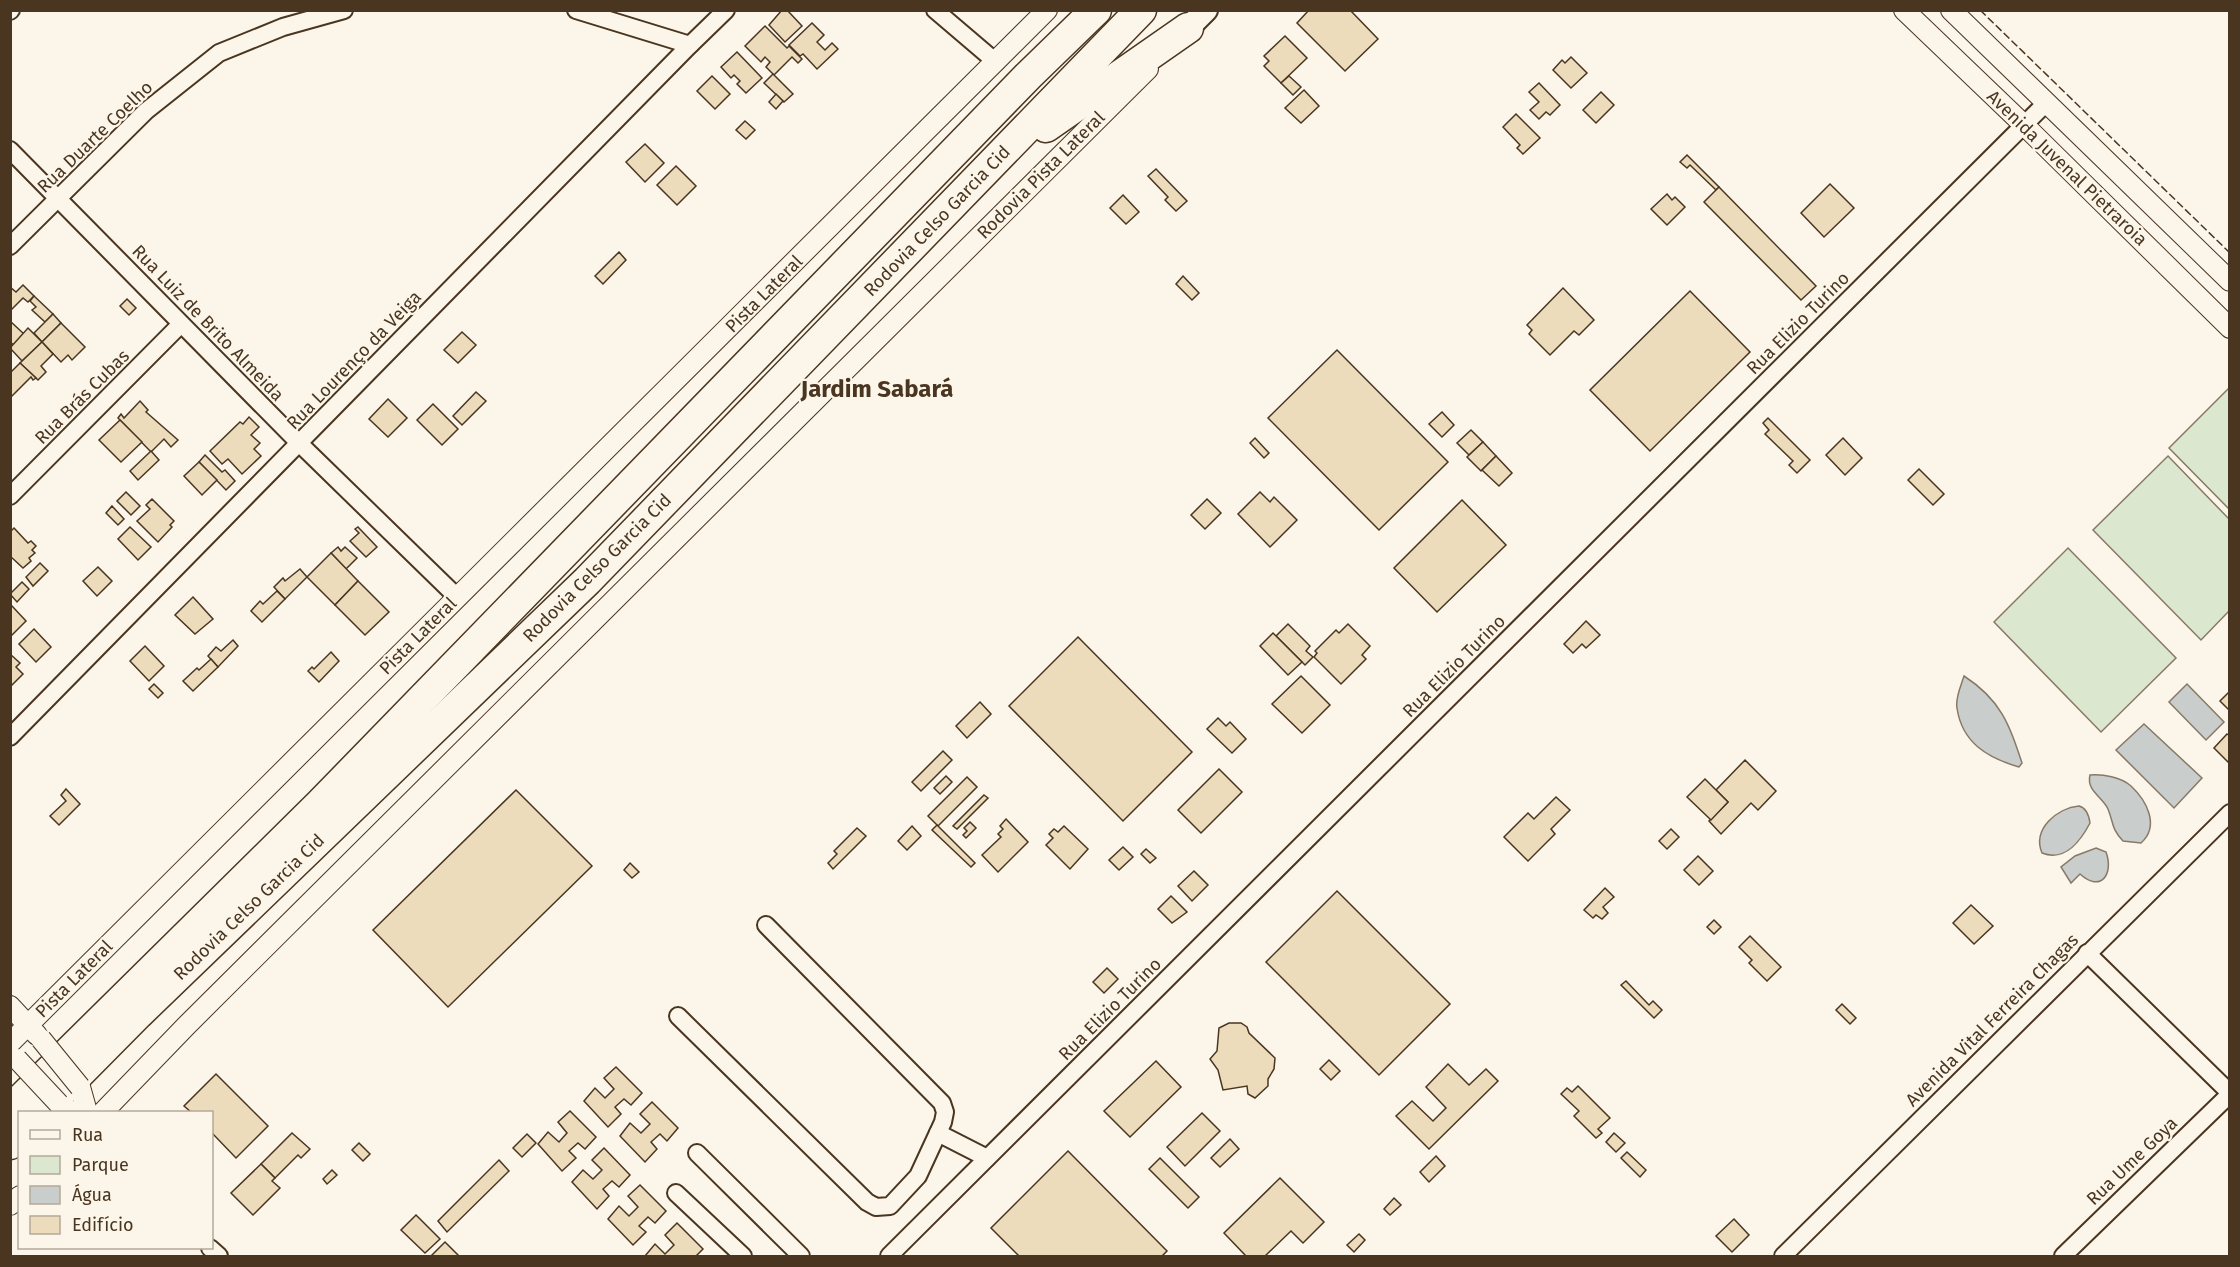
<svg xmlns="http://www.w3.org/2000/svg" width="2240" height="1267" font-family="'Fira Sans',sans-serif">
<rect width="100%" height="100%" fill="#fbf6e9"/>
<g fill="#dce7d0" stroke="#887966" stroke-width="1.5">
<polygon points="2229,388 2229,509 2169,448"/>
<polygon points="2168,456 2229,519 2229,611 2201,640 2093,530"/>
<polygon points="2068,548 2176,658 2101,732 1994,622"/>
</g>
<g fill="#c9cecd" stroke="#887966" stroke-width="1.5">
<path d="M1964,676C2001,700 2009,724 2022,763L2019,767C1988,758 1962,743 1957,708C1955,698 1961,686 1964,676Z"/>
<polygon points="2187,684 2224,722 2206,740 2169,702"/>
<polygon points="2144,724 2202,778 2174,808 2116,750"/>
<path d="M2090,775C2103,774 2121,777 2131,786C2147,801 2160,826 2141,843L2123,841C2111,828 2114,824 2108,809C2103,797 2086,791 2090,775Z"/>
<path d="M2079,806C2087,808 2089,816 2090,823C2080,842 2065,862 2042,853C2032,829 2057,808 2079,806Z"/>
<path d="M2096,848L2106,852C2114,874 2101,893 2080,874L2071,883L2061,867L2075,856Z"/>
</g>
<g fill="#ecdcbc" stroke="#4a3520" stroke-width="1.5">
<polygon points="782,10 787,10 802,26 785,42 769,25"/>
<polygon points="1309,10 1350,10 1378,39 1345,71 1297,23"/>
<polygon points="812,23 824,35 817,42 825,50 832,43 838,49 817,69 803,54 800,56 789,45"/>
<polygon points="765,26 787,48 789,46 802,59 798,63 792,57 774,75 766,67 770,62 765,57 761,62 745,46"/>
<polygon points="1285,36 1307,58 1281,83 1264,66 1269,61 1264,56"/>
<polygon points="737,52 762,78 746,93 737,84 740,81 734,75 731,78 721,67"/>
<polygon points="1571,57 1587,73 1571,88 1553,70 1562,60 1565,63"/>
<polygon points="773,74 793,94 784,102 764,83"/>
<polygon points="712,76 730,94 715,109 697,91"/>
<polygon points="1289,76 1301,87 1293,95 1281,83"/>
<polygon points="1539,83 1560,105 1550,115 1546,112 1539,119 1530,110 1539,102 1529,92"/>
<polygon points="1304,90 1319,106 1301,123 1285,108"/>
<polygon points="1601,92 1614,105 1596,123 1583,110"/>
<polygon points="776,94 783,101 776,109 769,102"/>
<polygon points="1516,114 1540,138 1523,154 1517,148 1520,145 1503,127"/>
<polygon points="745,121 755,130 746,139 736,130"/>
<polygon points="645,144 664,163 645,182 626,162"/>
<polygon points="1687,155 1719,187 1716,190 1690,165 1687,168 1680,162"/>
<polygon points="676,166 696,186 677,205 657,185"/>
<polygon points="1156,169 1187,201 1176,211 1165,200 1168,197 1148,176"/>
<polygon points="1830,184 1854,208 1824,237 1801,213"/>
<polygon points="1719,187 1816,286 1801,300 1704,202"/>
<polygon points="1667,194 1672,200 1675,197 1685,207 1667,225 1651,209"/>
<polygon points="1123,195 1139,212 1126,224 1110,208"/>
<polygon points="619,252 626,260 603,284 595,276"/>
<polygon points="1183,276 1199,293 1192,300 1176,284"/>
<polygon points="23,285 34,296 28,302 23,298 11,310 10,287 16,292"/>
<polygon points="1563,288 1594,320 1579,335 1574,331 1550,355 1529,334 1532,330 1527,325"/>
<polygon points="1690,291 1750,352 1650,451 1590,390"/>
<polygon points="34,296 53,314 45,322 32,310 36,307 30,301"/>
<polygon points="127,299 136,308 129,315 120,306"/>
<polygon points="53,314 61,323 42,342 34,333"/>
<polygon points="10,321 24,334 14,345 10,342"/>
<polygon points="61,323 85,347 72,360 68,355 61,362 42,342"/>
<polygon points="28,328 42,342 22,361 10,348"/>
<polygon points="462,332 476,345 458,363 444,350"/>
<polygon points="42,342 53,354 41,366 46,372 38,380 20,363"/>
<polygon points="1337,350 1448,462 1379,530 1268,418"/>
<polygon points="20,363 36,378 33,380 31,377 12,396 10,394 10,373"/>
<polygon points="476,392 486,401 462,425 453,416"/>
<polygon points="388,399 407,418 388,437 369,419"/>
<polygon points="140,401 148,410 146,412 178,440 171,447 164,439 151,452 118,418 121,414 124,418"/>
<polygon points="433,404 458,429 442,445 417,420"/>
<polygon points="1442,412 1454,425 1442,437 1429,424"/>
<polygon points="249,417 259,427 251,435 260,443 254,449 261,456 242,474 228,459 222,464 210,451 240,422 243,424"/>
<polygon points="1768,418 1810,460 1797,473 1789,465 1793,461 1765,434 1769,430 1763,423"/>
<polygon points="120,420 142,442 121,462 99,440"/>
<polygon points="1471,430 1483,442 1469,455 1457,443"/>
<polygon points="1255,438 1269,453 1264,458 1250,443"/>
<polygon points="1843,438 1862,458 1845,475 1826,455"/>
<polygon points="1483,442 1496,456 1481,471 1467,457"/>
<polygon points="151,451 159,460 138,480 130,471"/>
<polygon points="205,455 222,472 225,470 235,481 226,490 199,462"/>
<polygon points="1496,456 1512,473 1499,486 1482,470"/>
<polygon points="199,462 217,480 202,495 184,476"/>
<polygon points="1919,469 1944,494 1933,505 1908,480"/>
<polygon points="126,492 140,506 131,515 117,501"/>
<polygon points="1260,492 1270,502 1274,497 1297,520 1270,547 1238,514"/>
<polygon points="152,499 174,521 170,525 172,527 158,542 137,521 150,509 146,505"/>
<polygon points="1207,499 1221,513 1205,529 1191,515"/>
<polygon points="1462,500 1506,545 1437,612 1394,568"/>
<polygon points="112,506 124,519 118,525 106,513"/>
<polygon points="130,527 151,547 138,560 118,539"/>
<polygon points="358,527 377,547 366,557 350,541 359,533 355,529"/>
<polygon points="14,528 28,543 31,541 36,546 32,550 35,553 29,558 31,561 23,568 10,556 10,532"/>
<polygon points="338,547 341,551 345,547 357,558 346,569 331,553"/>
<polygon points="331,553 358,581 335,605 307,577"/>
<polygon points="40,563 48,571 33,586 26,577"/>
<polygon points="98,567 112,581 97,596 83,581"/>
<polygon points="300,569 307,577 285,599 274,587 283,578 285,581"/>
<polygon points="358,581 389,612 365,635 335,605"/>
<polygon points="22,582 29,589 17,602 10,594"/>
<polygon points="277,591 285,599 262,622 251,611 260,601 263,604"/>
<polygon points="193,597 213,619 195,634 175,615"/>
<polygon points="12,606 26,621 10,637 10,608"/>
<polygon points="1586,621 1600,635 1586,648 1582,644 1573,653 1564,644"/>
<polygon points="1288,624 1310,646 1306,651 1313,657 1305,665 1276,636"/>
<polygon points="1348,624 1370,646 1362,655 1366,659 1341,684 1314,657 1317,653 1315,651 1336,630 1339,633"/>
<polygon points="34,629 51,647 36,662 19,644"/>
<polygon points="1273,633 1302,662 1288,675 1260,646"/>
<polygon points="1078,637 1192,752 1123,821 1009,706"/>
<polygon points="233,640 238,646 218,667 208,656 216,647 221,651"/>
<polygon points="145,646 164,666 149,681 130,661"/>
<polygon points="331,652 339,661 319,682 308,671 312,667 314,669"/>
<polygon points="10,654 20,663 16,667 23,674 10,687"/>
<polygon points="211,659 218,667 193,691 183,681 197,668 199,670"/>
<polygon points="1301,676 1330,705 1302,733 1272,704"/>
<polygon points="154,684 163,693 158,698 149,689"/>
<polygon points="2230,691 2230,711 2220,701"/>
<polygon points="980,702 991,714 967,738 956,726"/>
<polygon points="1218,718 1226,726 1230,722 1246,739 1232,753 1207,729"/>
<polygon points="2227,734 2230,736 2229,763 2214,748"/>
<polygon points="943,751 952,760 921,791 912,782"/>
<polygon points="1745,760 1776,791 1758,810 1751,803 1721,834 1709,821 1728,802 1716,790"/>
<polygon points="1219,769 1242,792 1201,833 1178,810"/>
<polygon points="946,776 952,782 940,794 934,788"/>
<polygon points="967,777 977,787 938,826 928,816"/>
<polygon points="1705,779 1728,802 1711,820 1687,797"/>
<polygon points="66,789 80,804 59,825 50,816 66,801 61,795"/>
<polygon points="516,790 592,866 448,1007 373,930"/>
<polygon points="984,795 988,798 957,829 953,826"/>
<polygon points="1556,797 1570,810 1551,829 1555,834 1528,861 1504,837 1528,813 1534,819"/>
<polygon points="1006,819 1028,842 998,872 982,855 1001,837 998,834 1003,829 1000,826"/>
<polygon points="970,822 976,828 966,838 963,835 967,831 964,828"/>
<polygon points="937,825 975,863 971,867 932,830"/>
<polygon points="912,826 921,836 907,850 898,841"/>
<polygon points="1064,826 1088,849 1070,869 1046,845 1053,838 1049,834 1054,829 1058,832"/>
<polygon points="857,828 866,836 833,869 828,863 837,854 834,851"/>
<polygon points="1671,829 1679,837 1667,849 1659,841"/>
<polygon points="1123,847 1133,857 1119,870 1109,860"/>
<polygon points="1146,849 1156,858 1150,863 1141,854"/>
<polygon points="1698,856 1713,871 1699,885 1684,870"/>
<polygon points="630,863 639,872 632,878 624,870"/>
<polygon points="1194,871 1208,885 1192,901 1178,886"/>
<polygon points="1605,888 1614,897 1603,907 1608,913 1602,919 1596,915 1593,918 1584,910"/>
<polygon points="1337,891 1450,1004 1379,1075 1266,962"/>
<polygon points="1171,896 1187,912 1172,923 1158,909"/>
<polygon points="1971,905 1993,926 1974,944 1953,923"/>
<polygon points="1714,920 1721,927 1714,934 1707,927"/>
<polygon points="1750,936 1781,967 1767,981 1749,963 1752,960 1739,947"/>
<polygon points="1107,968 1118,979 1104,993 1093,982"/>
<polygon points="1626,981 1649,1005 1653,1001 1662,1010 1654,1018 1621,985"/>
<polygon points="1842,1004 1856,1018 1850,1024 1836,1010"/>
<polygon points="1229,1023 1241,1023 1247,1027 1249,1033 1275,1058 1274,1069 1268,1079 1268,1086 1255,1098 1248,1094 1247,1086 1223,1090 1218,1070 1210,1059 1217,1051 1219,1028"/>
<polygon points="1329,1060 1340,1071 1331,1080 1320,1069"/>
<polygon points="1156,1061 1181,1087 1130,1137 1104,1111"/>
<polygon points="1448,1064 1469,1085 1486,1069 1498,1081 1429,1149 1396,1116 1412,1101 1433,1121 1446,1108 1426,1087"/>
<polygon points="616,1067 642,1093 631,1105 624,1099 615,1107 621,1114 608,1127 584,1101 595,1088 605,1098 614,1089 604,1078"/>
<polygon points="216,1074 268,1126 236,1158 212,1133 212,1112 191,1112 184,1106"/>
<polygon points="1578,1086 1610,1118 1598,1129 1602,1133 1596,1138 1574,1116 1579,1111 1561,1094 1567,1088 1572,1092"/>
<polygon points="652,1102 678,1128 667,1141 660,1134 651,1142 657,1149 645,1162 620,1136 630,1123 641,1133 650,1124 640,1114"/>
<polygon points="570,1111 596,1137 585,1149 578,1143 569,1151 576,1158 562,1171 538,1144 548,1132 559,1142 567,1133 558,1122"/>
<polygon points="1202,1113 1220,1131 1185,1166 1167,1147"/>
<polygon points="292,1133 310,1149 301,1158 298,1155 275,1178 261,1164"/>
<polygon points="1614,1133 1625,1143 1616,1152 1606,1142"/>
<polygon points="527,1134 536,1143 522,1157 513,1148"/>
<polygon points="1230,1139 1239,1149 1220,1167 1211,1158"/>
<polygon points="359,1143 370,1154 363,1161 352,1150"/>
<polygon points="604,1148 630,1175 619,1187 612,1181 603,1189 609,1196 597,1209 572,1182 583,1170 593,1179 602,1170 592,1160"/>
<polygon points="1068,1151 1167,1251 1162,1256 1019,1256 991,1228"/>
<polygon points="1627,1152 1646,1170 1640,1177 1621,1158"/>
<polygon points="1436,1156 1445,1166 1429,1182 1420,1172"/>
<polygon points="1160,1158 1199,1197 1188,1208 1149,1169"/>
<polygon points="499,1160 509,1171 447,1232 438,1221"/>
<polygon points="261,1164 275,1178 272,1181 280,1188 253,1215 231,1193"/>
<polygon points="332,1170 337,1175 327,1184 323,1179"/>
<polygon points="1280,1178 1324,1222 1303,1243 1291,1231 1265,1256 1246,1256 1224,1233"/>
<polygon points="640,1185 666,1211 655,1223 648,1217 639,1226 646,1232 633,1245 608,1219 619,1206 629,1216 638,1207 628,1196"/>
<polygon points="1394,1198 1401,1205 1390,1215 1384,1209"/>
<polygon points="416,1215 440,1239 425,1253 401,1230"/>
<polygon points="1734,1219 1749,1235 1732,1252 1716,1236"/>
<polygon points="677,1223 703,1249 696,1256 645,1256 655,1244 665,1254 674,1245 665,1235"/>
<polygon points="1359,1234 1365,1240 1354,1252 1347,1245"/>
<polygon points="445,1242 459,1256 431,1256"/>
</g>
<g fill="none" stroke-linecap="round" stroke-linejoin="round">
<g stroke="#4a3520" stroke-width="20">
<g id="minor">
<polyline points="576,10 690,45"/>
<polyline points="935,10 996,62"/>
<polyline points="10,11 11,10"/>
<polyline points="10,150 300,444 457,597"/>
<polyline points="10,246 146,111 219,53 283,27 344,10"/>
<polyline points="10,496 181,324"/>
<polyline points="10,737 690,45 726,10"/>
<polyline points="2087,953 2230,1093"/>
<polyline points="678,1016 867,1202 876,1207 890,1206 918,1176 943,1122 945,1112 942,1103 766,925"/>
<polyline points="938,1133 987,1158"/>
<polyline points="697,1153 801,1256"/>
<polyline points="676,1193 743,1256"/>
<polyline points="210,1248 219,1256"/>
<polyline points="889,1256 2046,103"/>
<polyline points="1783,1256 2230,813"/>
<polyline points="2063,1256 2230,1094"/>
</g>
</g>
<g stroke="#4a3520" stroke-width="22">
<g id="tertiary">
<polyline points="1904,10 2024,125 2230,328"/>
<polyline points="1951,10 2230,281"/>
<polyline points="10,1006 37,1035"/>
<polyline points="10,1043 1047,10"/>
<polyline points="80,1087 87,1112"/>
<polyline points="59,1104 72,1112"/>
<polyline points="103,1112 187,1025 1148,69"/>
<polyline points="10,1205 20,1196"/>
</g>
</g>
<g stroke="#4a3520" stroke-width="26">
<polyline id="secondary" points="1188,28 1206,10"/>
</g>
<g stroke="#4a3520" stroke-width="33">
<g id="motorway">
<polyline points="1046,127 1188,28"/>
<polyline points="10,1110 320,804 1028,76 1096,10"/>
<polyline points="41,1112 138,1014 587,581 1141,10"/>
<polyline points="10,1144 20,1135"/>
</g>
</g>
<use href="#minor" stroke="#fbf6e9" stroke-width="16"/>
<use href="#tertiary" stroke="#fbf6e9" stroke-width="20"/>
<use href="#secondary" stroke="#fbf6e9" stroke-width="22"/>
<use href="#motorway" stroke="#fbf6e9" stroke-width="30"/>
<g stroke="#4a3520" stroke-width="22" stroke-linecap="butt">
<g id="tertiary-bridge">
<polyline points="41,1039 80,1087"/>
<polyline points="17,1059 59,1104"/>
</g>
</g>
<use href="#tertiary-bridge" stroke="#fbf6e9" stroke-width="20"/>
<polyline stroke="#4a3520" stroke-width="1.5" stroke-dasharray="8 3" stroke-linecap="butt" points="1980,10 2230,253"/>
</g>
<g text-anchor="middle" stroke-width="4.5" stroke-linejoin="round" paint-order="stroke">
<g font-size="18" fill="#4a3520" stroke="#fbf6e9">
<text transform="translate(95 137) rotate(-44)" y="6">Rua Duarte Coelho</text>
<text transform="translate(2067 168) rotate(44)" y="6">Avenida Juvenal Pietraroia</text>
<text transform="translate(1041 175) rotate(-45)" y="6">Rodovia Pista Lateral</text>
<text transform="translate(937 221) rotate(-46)" y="6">Rodovia Celso Garcia Cid</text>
<text transform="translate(764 294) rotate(-45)" y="6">Pista Lateral</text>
<text transform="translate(208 323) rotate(46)" y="6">Rua Luiz de Brito Almeida</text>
<text transform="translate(1798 323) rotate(-45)" y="6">Rua Elizio Turino</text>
<text transform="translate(354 360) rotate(-46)" y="6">Rua Lourenço da Veiga</text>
<text transform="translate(82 397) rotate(-45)" y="6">Rua Brás Cubas</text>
<text transform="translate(597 568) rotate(-45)" y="6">Rodovia Celso Garcia Cid</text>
<text transform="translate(418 636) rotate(-45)" y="6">Pista Lateral</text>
<text transform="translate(1454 666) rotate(-45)" y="6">Rua Elizio Turino</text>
<text transform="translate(249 907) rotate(-44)" y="6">Rodovia Celso Garcia Cid</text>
<text transform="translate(74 979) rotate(-45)" y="6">Pista Lateral</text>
<text transform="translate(1110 1009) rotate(-45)" y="6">Rua Elizio Turino</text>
<text transform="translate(1992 1020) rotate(-45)" y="6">Avenida Vital Ferreira Chagas</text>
<text transform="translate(2132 1161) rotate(-44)" y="6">Rua Ume Goya</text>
</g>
<g font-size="24" font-weight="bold" fill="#4a3520" stroke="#fbf6e9">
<text x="877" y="397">Jardim Sabará</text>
</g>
</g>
<rect width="2240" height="1267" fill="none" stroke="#4a3520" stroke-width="24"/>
<rect x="18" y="1111" width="195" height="138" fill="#fbf6e9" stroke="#b4a999" stroke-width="1.5"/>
<rect x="30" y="1130" width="30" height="9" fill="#fbf6e9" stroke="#b4a999" stroke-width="1.5"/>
<text x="72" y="1141" font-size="18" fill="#4a3520">Rua</text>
<rect x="30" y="1156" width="30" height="18" fill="#dce7d0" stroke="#b4a999" stroke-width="1.5"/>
<text x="72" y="1171" font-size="18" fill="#4a3520">Parque</text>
<rect x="30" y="1186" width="30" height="18" fill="#c9cecd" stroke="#b4a999" stroke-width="1.5"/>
<text x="72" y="1201" font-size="18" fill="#4a3520">Água</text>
<rect x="30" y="1216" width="30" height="18" fill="#ecdcbc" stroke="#b4a999" stroke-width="1.5"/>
<text x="72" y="1231" font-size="18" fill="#4a3520">Edifício</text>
</svg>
